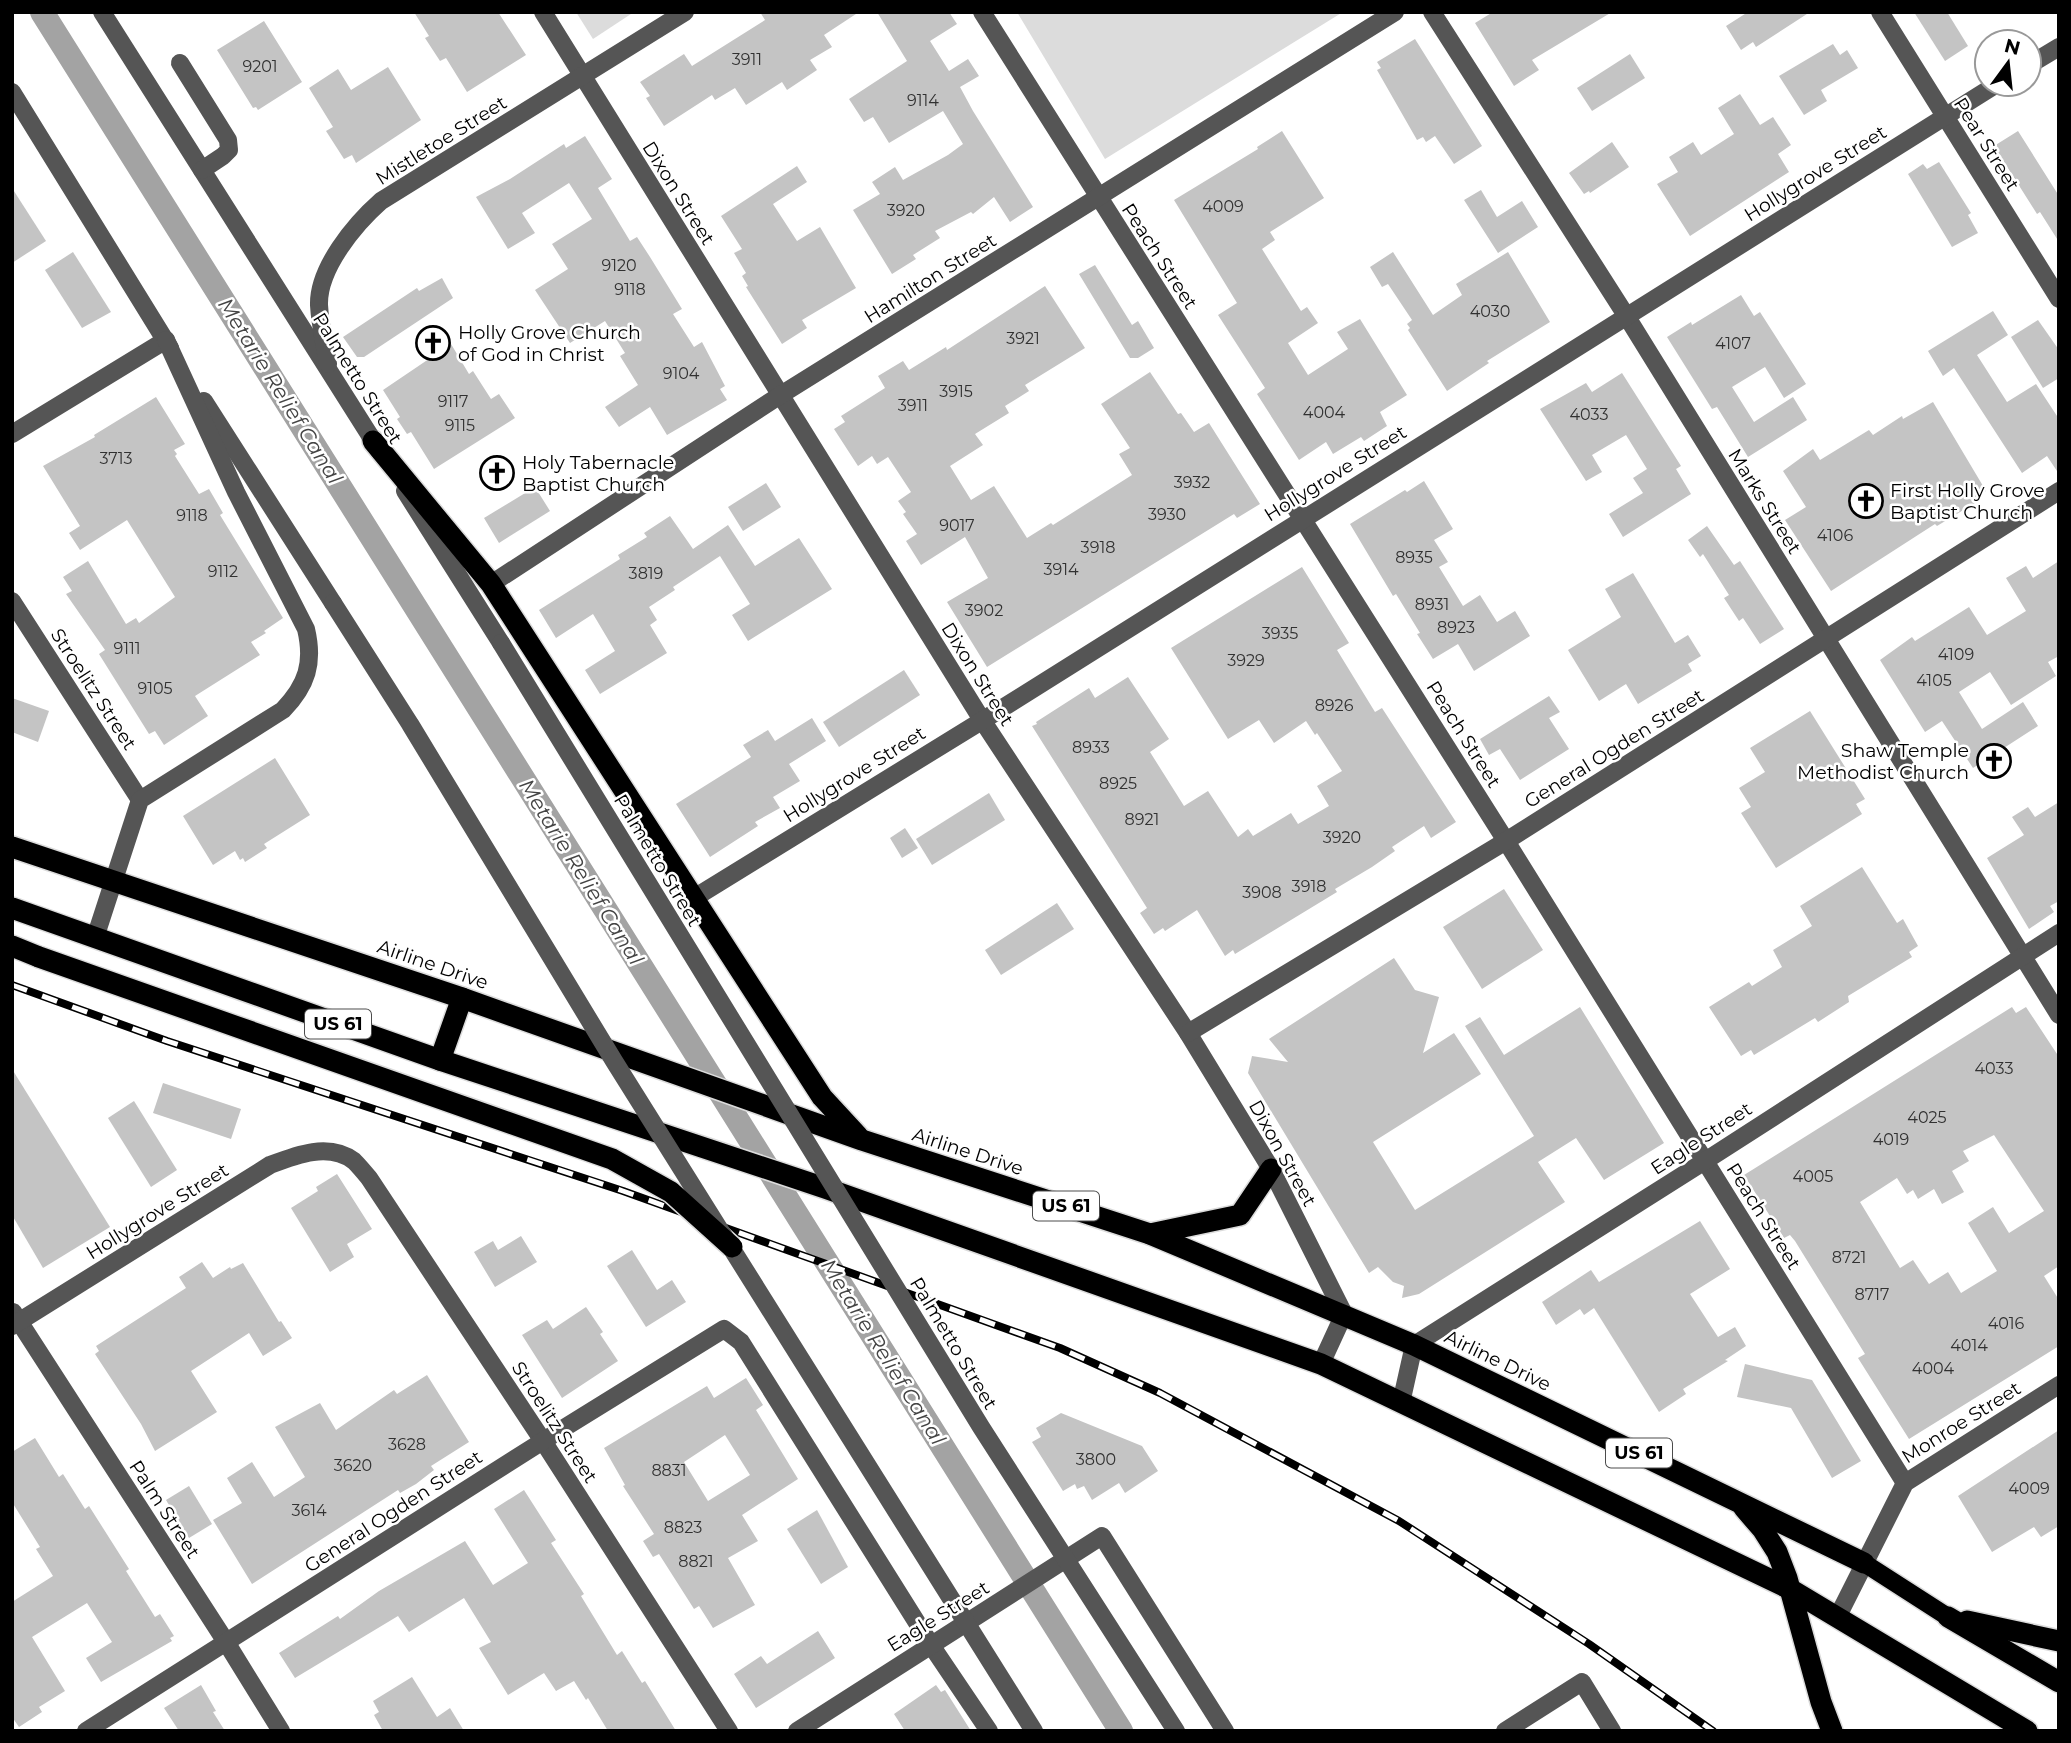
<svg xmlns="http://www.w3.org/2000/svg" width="2071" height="1743" font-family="Montserrat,sans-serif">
<rect width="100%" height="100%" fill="#fff"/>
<g fill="#dcdcdc">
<polygon points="576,12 634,12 593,39"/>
<polygon points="1017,12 1343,12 1105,159"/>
</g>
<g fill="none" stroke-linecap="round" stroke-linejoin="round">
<polyline stroke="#a3a3a3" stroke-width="24" points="42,12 1121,1731"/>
</g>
<g fill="#c4c4c4" fill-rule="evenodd">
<polygon points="414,12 498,12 526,55 467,92 446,58 440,61 425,38 429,36"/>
<polygon points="760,12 859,12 824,35 832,47 810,60 817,70 787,90 782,82 746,105 735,88 715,100 712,95 664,126 646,98 650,96 640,82 684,54 692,66 765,20"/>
<polygon points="877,12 949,12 957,24 930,41 949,71 968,59 979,76 960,87 973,111 1033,207 1010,222 994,197 973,214 971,212 935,231 940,238 913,255 916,259 892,274 853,210 880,194 872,182 895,167 903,180 948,155 963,144 943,111 889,143 873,117 864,122 849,99 907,61"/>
<polygon points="1493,12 1612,12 1532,60 1539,70 1514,86 1475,23"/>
<polygon points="1748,12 1810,12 1756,47 1753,42 1741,50 1726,26"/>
<polygon points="1914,12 1947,12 1968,46 1945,61"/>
<polygon points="264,21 302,82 258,110 256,107 253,108 217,50"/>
<polygon points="1415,39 1482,146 1454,164 1435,136 1426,142 1423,137 1417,140 1377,70 1381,68 1377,62"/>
<polygon points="1833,44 1840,55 1847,50 1858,68 1821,90 1827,101 1804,115 1779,76"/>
<polygon points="1630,54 1645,78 1592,111 1577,88"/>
<polygon points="388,67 421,120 356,163 352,155 344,159 326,131 333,127 309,88 338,69 351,90"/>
<polygon points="1740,94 1760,125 1773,117 1791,145 1778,154 1789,172 1690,236 1657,184 1678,172 1669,157 1693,142 1701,155 1734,134 1718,108"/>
<polygon points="1282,131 1324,198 1270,232 1275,240 1262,249 1301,311 1307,307 1318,323 1288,343 1308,375 1348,349 1337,332 1360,319 1407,395 1380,412 1387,426 1364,441 1361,437 1333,454 1326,442 1299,460 1257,394 1265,388 1218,315 1237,303 1174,200 1258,149 1257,147"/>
<polygon points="2018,131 2059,196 2059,242 2040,212 2037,214 1994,146"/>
<polygon points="585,136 612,179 598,188 630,241 637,237 650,257 682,309 673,314 694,347 702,342 725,386 720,389 727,400 667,435 650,407 619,427 605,407 638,385 620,356 625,353 605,321 570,343 535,290 568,269 552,244 592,219 569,183 522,213 535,233 508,249 476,197 510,179 564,144 566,148"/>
<polygon points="1612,142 1629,167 1590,193 1589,191 1584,194 1569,173"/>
<polygon points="1939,162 1971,213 1968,215 1978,233 1952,247 1908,174 1923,164 1927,169"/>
<polygon points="797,166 807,182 773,204 797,241 820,227 856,288 802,320 807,328 782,344 746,287 748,286 742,276 746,273 734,253 742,249 721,216"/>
<polygon points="12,188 46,241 12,263"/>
<polygon points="1481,190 1497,217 1522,201 1538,227 1498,253 1464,200"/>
<polygon points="73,252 111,312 82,328 45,270"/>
<polygon points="1393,252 1433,315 1462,295 1456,284 1508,252 1550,322 1487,361 1489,363 1447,391 1408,330 1410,328 1407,324 1412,320 1388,284 1382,287 1370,267"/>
<polygon points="1095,265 1132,325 1138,321 1154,348 1138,358 1130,358 1079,274"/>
<polygon points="442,278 453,298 364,357 357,357 343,337 417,288 419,291"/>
<polygon points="1045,286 1085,348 1025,385 1029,391 1005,406 1009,413 975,434 983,445 950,466 971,500 994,486 1027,538 1051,523 1053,525 1132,475 1119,454 1130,448 1101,404 1150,372 1178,414 1181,413 1194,432 1209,423 1260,504 1237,518 1234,514 987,667 947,602 988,578 965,537 921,565 906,541 917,534 903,514 906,512 898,501 911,492 888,457 877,464 872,456 858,466 834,429 845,422 841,416 885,388 878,376 903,361 909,370 946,347 947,350"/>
<polygon points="1741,295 1754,316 1760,312 1806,384 1784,398 1765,367 1732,387 1754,422 1793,397 1807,420 1748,457 1717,407 1712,409 1667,337 1691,322 1692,325"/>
<polygon points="1993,311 2008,335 1977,355 2007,402 2036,384 2059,419 2059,474 2047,456 2022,473 1954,368 1943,376 1928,351"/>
<polygon points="2038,320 2059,350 2059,378 2043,388 2011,337"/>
<polygon points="451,344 469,374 473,371 491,399 499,394 515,418 434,469 411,432 407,434 397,419 400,417 383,390"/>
<polygon points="1622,373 1681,466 1676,469 1691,494 1623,537 1609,514 1643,493 1633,478 1647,469 1626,435 1592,455 1602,472 1586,481 1540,409 1586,383 1592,392"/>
<polygon points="156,397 185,444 174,450 177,454 175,456 199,494 209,489 223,513 220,515 283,618 264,631 266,633 251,642 260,655 195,696 208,716 164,745 155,731 149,734 99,654 105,650 66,594 72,591 63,577 88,561 126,624 136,618 139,623 175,597 127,520 80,550 69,533 80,526 43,466 95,437 94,435"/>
<polygon points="1933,402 1986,491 1972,499 1975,503 1937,526 1935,524 1831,591 1785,520 1806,507 1783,471 1813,449 1820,460 1869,430 1873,435 1902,416 1903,419"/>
<polygon points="1424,481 1453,529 1434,540 1448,562 1439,567 1463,606 1480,595 1497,622 1515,611 1530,636 1474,671 1458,644 1433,659 1417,634 1420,633 1396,594 1393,596 1350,524 1405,490 1407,492"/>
<polygon points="766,483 781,507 743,531 728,507"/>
<polygon points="535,487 550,511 499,543 484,518"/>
<polygon points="670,516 693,549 728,525 755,566 799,538 832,589 748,641 732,615 750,604 720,556 673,587 675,590 649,607 657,620 650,625 667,653 600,694 585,670 615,651 593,614 556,638 539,610 620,559 618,555 647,537 644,533"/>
<polygon points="1707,526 1734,565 1740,561 1784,629 1760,644 1743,618 1739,621 1724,598 1729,595 1703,554 1700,557 1688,540"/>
<polygon points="2059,561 2059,656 2048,662 2056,676 2011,705 1990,672 1959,692 1982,729 2023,702 2038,726 1973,768 1942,721 1925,732 1880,660 1912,637 1915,641 1969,607 1987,635 2026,611 2006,578 2026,566 2033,578"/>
<polygon points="1302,567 1349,643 1337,650 1375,712 1382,708 1456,822 1431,838 1424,826 1392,847 1395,851 1372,867 1335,889 1337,892 1235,954 1233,950 1225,956 1197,910 1165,931 1163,928 1154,934 1140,913 1147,908 1032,726 1037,724 1036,722 1089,688 1095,698 1128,677 1169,739 1150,752 1184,806 1208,791 1238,837 1248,829 1253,836 1291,813 1298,824 1329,806 1317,786 1342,771 1317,733 1315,735 1306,721 1274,743 1259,720 1228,739 1171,648"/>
<polygon points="1633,573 1675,643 1688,635 1701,656 1688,664 1692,671 1638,704 1626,684 1599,701 1568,650 1621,617 1605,589"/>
<polygon points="904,670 920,695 839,747 823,722"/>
<polygon points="1549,696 1560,712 1549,718 1569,749 1520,780 1500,749 1489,755 1480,739"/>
<polygon points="12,698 49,711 38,742 12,732"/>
<polygon points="1810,711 1865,799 1856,804 1862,814 1776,868 1741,813 1751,807 1739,788 1765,772 1750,748"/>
<polygon points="812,718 826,741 789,764 800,781 773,797 780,808 755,822 758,826 710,857 676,804 751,757 743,745 768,730 775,741"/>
<polygon points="275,758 310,815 264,844 267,848 245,862 243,858 240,860 235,851 213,865 183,816"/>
<polygon points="989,793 1005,820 932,865 916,839"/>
<polygon points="2059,802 2059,901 2050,906 2054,912 2029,929 1987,858 2024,835 2012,817 2028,807 2035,817"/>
<polygon points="905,828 918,848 902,858 890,838"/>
<polygon points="1862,867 1897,923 1903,919 1918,946 1909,952 1912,957 1848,996 1849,1002 1818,1022 1815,1018 1754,1055 1751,1050 1741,1056 1709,1007 1749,982 1752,986 1782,967 1773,950 1812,926 1800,906"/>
<polygon points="1504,889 1543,950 1482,989 1443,927"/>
<polygon points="1057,903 1074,929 1001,975 985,950"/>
<polygon points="1394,958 1415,990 1439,997 1423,1053 1454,1033 1481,1074 1373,1142 1415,1210 1534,1136 1465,1026 1480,1017 1504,1055 1580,1007 1664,1143 1604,1180 1576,1138 1538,1162 1565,1202 1419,1294 1402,1298 1404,1286 1393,1282 1378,1267 1369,1273 1248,1073 1252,1056 1288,1062 1269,1039"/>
<path d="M2012,1007L2016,1013L2026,1007L2059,1057V1266L2044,1276L2059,1300V1346L1909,1439L1858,1358L1865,1354L1795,1241L1790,1235L1784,1238L1744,1175ZM1994,1135L2044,1211L2009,1233L1993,1207L1968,1223L1997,1271L1961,1293L1948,1272L1929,1284L1913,1260L1900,1268L1860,1202L1897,1178L1907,1194L1913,1190L1918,1199L1934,1189L1942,1204L1964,1192L1952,1171L1969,1161L1963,1151Z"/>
<polygon points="12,1069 110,1227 43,1268 12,1215"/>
<polygon points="163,1083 241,1109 231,1139 153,1113"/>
<polygon points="134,1101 177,1170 151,1187 108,1118"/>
<polygon points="337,1174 372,1229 347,1244 354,1257 330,1272 291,1208 318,1191 316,1187"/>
<polygon points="1700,1221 1730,1269 1690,1294 1718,1337 1735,1327 1746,1346 1725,1360 1728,1361 1683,1389 1686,1394 1659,1412 1594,1308 1584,1315 1580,1309 1556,1325 1542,1302 1591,1270 1599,1282"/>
<polygon points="521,1236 537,1262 495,1287 474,1252 493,1241 498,1250"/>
<polygon points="632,1250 657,1290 672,1280 686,1302 646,1327 607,1266"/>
<polygon points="202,1262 213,1278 230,1267 231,1269 243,1263 279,1322 281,1321 292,1338 263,1356 249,1333 191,1371 217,1412 155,1451 141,1424 95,1354 99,1351 96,1346 186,1288 179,1277"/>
<polygon points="586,1307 603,1332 600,1334 618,1361 562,1398 522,1335 547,1320 553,1329"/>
<polygon points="1745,1364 1812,1380 1861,1461 1832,1478 1791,1408 1737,1397"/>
<polygon points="427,1375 469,1442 431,1466 434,1470 416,1484 400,1493 398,1490 252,1584 213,1520 242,1503 227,1478 252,1462 274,1497 305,1477 275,1427 320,1403 336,1430 394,1390 397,1394"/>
<path d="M746,1378L763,1405L756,1410L798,1479L742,1515L758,1541L728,1558L755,1605L713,1628L699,1606L694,1609L659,1554L653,1557L643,1541L654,1534L623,1486L625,1485L604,1448L707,1386L714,1398ZM725,1435L750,1475L708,1501L684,1462Z"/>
<polygon points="1061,1413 1142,1446 1158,1471 1125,1493 1119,1483 1092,1500 1084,1486 1077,1489 1075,1484 1063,1491 1032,1442 1041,1437 1036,1428"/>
<polygon points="2059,1430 2059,1526 2041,1537 2034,1527 1992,1552 1958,1496"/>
<polygon points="35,1438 59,1477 63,1474 85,1509 89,1506 129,1569 126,1571 155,1617 160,1614 174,1636 170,1638 172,1641 101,1682 86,1658 112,1642 87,1603 32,1637 65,1691 39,1707 42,1712 19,1727 12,1717 12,1602 53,1576 36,1549 40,1547 12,1502 12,1452"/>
<polygon points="189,1486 212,1524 189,1538 166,1500"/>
<polygon points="524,1490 556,1540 551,1543 584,1594 581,1596 617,1655 622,1651 642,1683 645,1681 676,1731 608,1731 588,1698 586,1700 574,1681 556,1691 544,1673 508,1695 479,1648 491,1642 464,1598 409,1632 398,1616 295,1678 279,1653 338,1616 340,1619 379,1591 465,1541 493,1585 528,1563 494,1509"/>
<polygon points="817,1510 848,1567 821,1584 787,1529"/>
<polygon points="818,1631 835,1658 756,1708 734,1674 761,1656 767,1664"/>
<polygon points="412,1677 437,1717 450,1708 464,1731 383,1731 374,1715 379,1712 373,1701"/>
<polygon points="201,1685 216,1711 213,1712 225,1731 179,1731 164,1708"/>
<polygon points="936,1685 941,1692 945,1690 971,1731 905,1731 894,1714"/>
</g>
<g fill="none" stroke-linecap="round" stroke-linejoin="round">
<g stroke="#dbdbdb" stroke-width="21">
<polyline id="major" points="1864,1563 1948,1617"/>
</g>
<g stroke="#dbdbdb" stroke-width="24">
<g id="highway">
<polyline points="373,441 491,584 822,1097 858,1136"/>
<polyline points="12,847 462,998 862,1140 1150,1234 1414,1345 1864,1563"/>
<polyline points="12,908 440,1060 825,1188 1321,1364 1790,1589 2027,1731"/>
<polyline points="12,946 39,957"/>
<polyline points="440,1060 462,998"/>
<polyline points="1150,1234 1240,1215 1271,1169"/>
<polyline points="1744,1508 1763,1530 1777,1552 1787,1578 1821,1702 1832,1731"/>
<polyline points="1948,1617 2059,1682"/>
<polyline points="1967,1621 2059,1641"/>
</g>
</g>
<g stroke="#555" stroke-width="18">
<polyline points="102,12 381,453"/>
<polyline points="543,12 982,720 1188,1033 1271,1169 1344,1314 1321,1364"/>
<polyline points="982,12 1506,841 1905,1483"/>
<polyline points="1432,12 1627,317 2059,1015"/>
<polyline points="1880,12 2059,299"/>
<polyline points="180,63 228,140 229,150 223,156 202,170"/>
<polyline points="2029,65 2059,47"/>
<polyline points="12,92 170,348"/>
<path d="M328,364C325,345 320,325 319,305C318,268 355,224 381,201L685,12"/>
<polyline points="204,401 333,603"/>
<polyline points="12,434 166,340"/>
<polyline points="405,491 501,643"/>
<polyline points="491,584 779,396 1395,12"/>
<polyline points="12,601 140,800"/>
<polyline points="694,898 1001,709 1997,84"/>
<path d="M95,938L140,800L283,710C307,685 314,663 306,629L236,492L166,340"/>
<polyline points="1188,1033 1506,841 2059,491"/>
<polyline points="13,1312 226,1642 281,1731"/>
<path d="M12,1326L270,1165C296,1155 329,1142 354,1161C359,1166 364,1172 369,1178L543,1441L729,1731"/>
<polyline points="1401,1403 1414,1345 1705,1161 2059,933"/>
<polyline points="1838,1616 1905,1483 2059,1385"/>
<polyline points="86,1731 543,1441 724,1329 741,1342 931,1645 989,1731"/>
<polyline points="797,1731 1102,1536 1225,1731"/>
<polyline points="1505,1731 1582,1682 1612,1731"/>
</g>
<use href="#major" stroke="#000" stroke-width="18"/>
<use href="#highway" stroke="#000" stroke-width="21"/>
<g stroke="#000" stroke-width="8">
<polyline id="rail" points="12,985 167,1041 623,1191 1060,1348 1160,1393 1399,1521 1589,1644 1713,1731"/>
</g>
<use href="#rail" stroke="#fff" stroke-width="5" stroke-dasharray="16" stroke-linecap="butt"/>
<g stroke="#dbdbdb" stroke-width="24" stroke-linecap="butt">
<polyline id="highway-bridge" points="39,957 612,1159 671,1192 732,1247"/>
</g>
<g stroke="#555" stroke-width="18">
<polyline points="333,603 410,724 614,1061 1034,1731"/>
<polyline points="501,643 981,1427 1176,1731"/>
</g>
<use href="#highway-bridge" stroke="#000" stroke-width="21"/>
</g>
<defs>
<g id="church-ring" transform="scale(1.75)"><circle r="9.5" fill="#fff" stroke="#000" stroke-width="1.5"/><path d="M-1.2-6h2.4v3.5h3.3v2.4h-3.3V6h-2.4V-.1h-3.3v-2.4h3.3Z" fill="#000"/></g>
</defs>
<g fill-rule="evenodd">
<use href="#church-ring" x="433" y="343"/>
<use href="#church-ring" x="497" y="473"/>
<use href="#church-ring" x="1866" y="501"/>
<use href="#church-ring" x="1994" y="761"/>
</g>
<g text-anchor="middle" stroke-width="5" stroke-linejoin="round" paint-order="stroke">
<g font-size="16" fill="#313131">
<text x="747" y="65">3911</text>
<text x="260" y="72">9201</text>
<text x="923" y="106">9114</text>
<text x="1223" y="212">4009</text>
<text x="906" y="216">3920</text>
<text x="619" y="271">9120</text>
<text x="630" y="295">9118</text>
<text x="1490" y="317">4030</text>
<text x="1023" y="344">3921</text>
<text x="1733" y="349">4107</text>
<text x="681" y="379">9104</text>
<text x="956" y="397">3915</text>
<text x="453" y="407">9117</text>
<text x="913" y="411">3911</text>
<text x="1324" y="418">4004</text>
<text x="1589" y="420">4033</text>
<text x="460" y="431">9115</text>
<text x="116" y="464">3713</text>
<text x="1192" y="488">3932</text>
<text x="1167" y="520">3930</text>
<text x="192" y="521">9118</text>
<text x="957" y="531">9017</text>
<text x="1835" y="541">4106</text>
<text x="1098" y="553">3918</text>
<text x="1414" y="563">8935</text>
<text x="1061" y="575">3914</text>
<text x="223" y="577">9112</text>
<text x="646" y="579">3819</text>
<text x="1432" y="610">8931</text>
<text x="984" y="616">3902</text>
<text x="1456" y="633">8923</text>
<text x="1280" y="639">3935</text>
<text x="127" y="654">9111</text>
<text x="1956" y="660">4109</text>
<text x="1246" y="666">3929</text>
<text x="1934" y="686">4105</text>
<text x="155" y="694">9105</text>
<text x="1334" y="711">8926</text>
<text x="1091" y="753">8933</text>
<text x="1118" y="789">8925</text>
<text x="1142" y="825">8921</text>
<text x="1342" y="843">3920</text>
<text x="1309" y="892">3918</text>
<text x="1262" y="898">3908</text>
<text x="1994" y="1074">4033</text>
<text x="1927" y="1123">4025</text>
<text x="1891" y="1145">4019</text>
<text x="1813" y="1182">4005</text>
<text x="1849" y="1263">8721</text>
<text x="1872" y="1300">8717</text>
<text x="2006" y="1329">4016</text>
<text x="1969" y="1351">4014</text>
<text x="1933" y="1374">4004</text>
<text x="407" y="1450">3628</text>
<text x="1096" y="1465">3800</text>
<text x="353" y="1471">3620</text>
<text x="669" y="1476">8831</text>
<text x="2029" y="1494">4009</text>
<text x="309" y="1516">3614</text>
<text x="683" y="1533">8823</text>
<text x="696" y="1567">8821</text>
</g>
<g fill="#fff" stroke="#4c4c4c" stroke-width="2">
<rect x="305" y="1009.5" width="66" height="29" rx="5"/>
<rect x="1033" y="1191.5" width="66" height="29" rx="5"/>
<rect x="1606" y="1438.5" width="66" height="29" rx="5"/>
</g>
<g font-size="18" font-weight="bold" fill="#000">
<text x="338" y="1030">US 61</text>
<text x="1066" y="1212">US 61</text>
<text x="1639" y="1459">US 61</text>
</g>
<g font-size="19" fill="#000" stroke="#fff">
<text transform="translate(441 140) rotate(-32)" y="7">Mistletoe Street</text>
<text transform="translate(1987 144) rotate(58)" y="7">Pear Street</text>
<text transform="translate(1815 173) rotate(-32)" y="7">Hollygrove Street</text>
<text transform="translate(679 193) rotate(58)" y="7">Dixon Street</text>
<text transform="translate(1160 256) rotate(57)" y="7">Peach Street</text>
<text transform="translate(930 278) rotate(-32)" y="7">Hamilton Street</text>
<text transform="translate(358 378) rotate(58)" y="7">Palmetto Street</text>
<text transform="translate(1335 473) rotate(-32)" y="7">Hollygrove Street</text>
<text transform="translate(1765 501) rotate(58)" y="7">Marks Street</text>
<text transform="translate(978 674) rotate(58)" y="7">Dixon Street</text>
<text transform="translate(94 689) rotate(57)" y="7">Stroelitz Street</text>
<text transform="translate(1464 734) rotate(58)" y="7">Peach Street</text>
<text transform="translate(1614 748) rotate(-32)" y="7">General Ogden Street</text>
<text transform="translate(854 774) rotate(-32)" y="7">Hollygrove Street</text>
<text transform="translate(658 860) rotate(59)" y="7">Palmetto Street</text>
<text transform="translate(433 964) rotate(19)" y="7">Airline Drive</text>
<text transform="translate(1701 1138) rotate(-33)" y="7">Eagle Street</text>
<text transform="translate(968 1151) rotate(18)" y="7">Airline Drive</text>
<text transform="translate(1283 1153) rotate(61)" y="7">Dixon Street</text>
<text transform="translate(157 1211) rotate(-32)" y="7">Hollygrove Street</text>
<text transform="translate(1764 1216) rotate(58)" y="7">Peach Street</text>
<text transform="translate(954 1343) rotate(59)" y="7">Palmetto Street</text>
<text transform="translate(1498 1360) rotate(26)" y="7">Airline Drive</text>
<text transform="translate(555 1422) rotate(57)" y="7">Stroelitz Street</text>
<text transform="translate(1961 1422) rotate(-32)" y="7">Monroe Street</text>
<text transform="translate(165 1509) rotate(57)" y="7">Palm Street</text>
<text transform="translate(393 1511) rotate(-33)" y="7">General Ogden Street</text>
<text transform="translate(938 1616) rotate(-32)" y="7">Eagle Street</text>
</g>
<g font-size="19" fill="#000" stroke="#fff" text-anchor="start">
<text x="458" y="339">Holly Grove Church<tspan x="458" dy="22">of God in Christ</tspan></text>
<text x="522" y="469">Holy Tabernacle<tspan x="522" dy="22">Baptist Church</tspan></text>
<text x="1890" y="497">First Holly Grove<tspan x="1890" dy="22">Baptist Church</tspan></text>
<text x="1969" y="757" text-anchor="end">Shaw Temple<tspan x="1969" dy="22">Methodist Church</tspan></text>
</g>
<g font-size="21" font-style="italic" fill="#444" stroke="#fff">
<text transform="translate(280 391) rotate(58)" y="7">Metarie Relief Canal</text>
<text transform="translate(581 872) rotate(58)" y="7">Metarie Relief Canal</text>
<text transform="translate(883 1352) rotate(58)" y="7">Metarie Relief Canal</text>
</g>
</g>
<rect width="2071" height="1743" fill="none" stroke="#000000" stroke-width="28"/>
<g transform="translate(2008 63) rotate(15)"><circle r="33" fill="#ffffff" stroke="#999999" stroke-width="2"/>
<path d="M0-5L12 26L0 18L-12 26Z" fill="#000000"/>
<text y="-10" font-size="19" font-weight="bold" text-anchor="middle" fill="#000000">N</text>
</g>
</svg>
